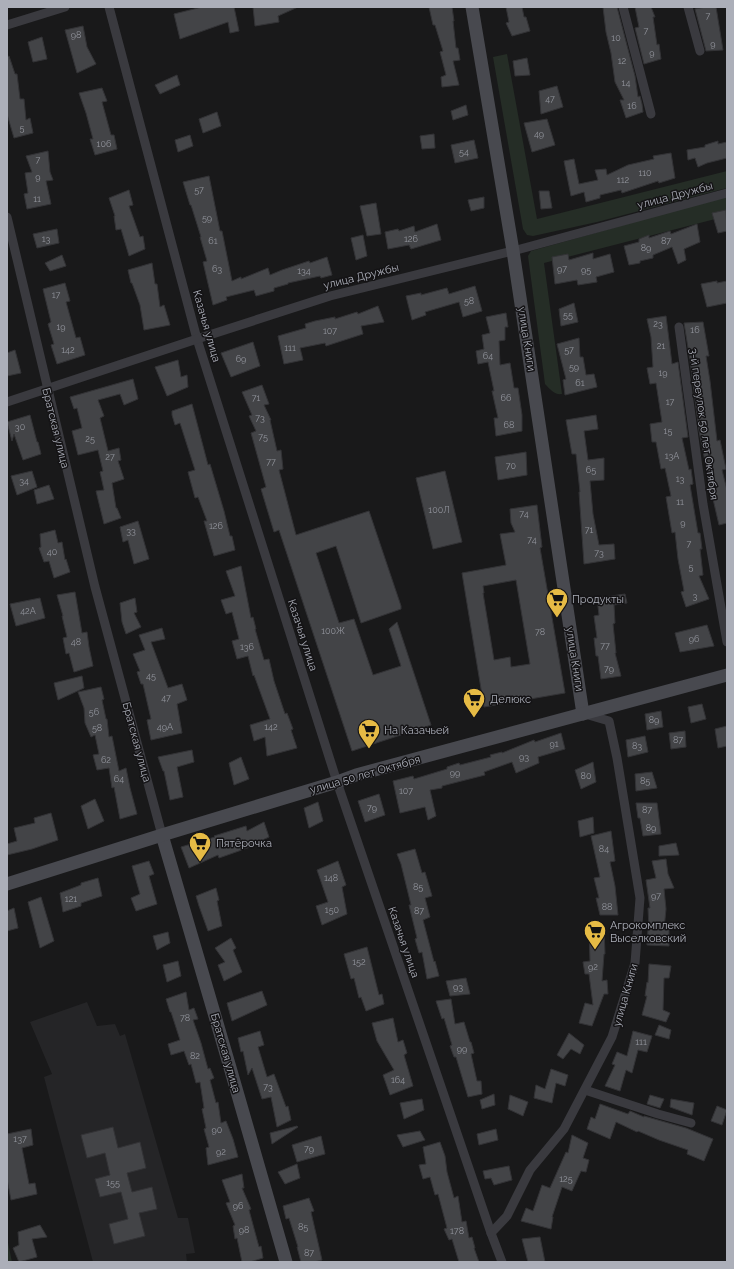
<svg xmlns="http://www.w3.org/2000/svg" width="734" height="1269" font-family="Raleway,sans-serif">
<rect width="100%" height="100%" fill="#19191a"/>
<polygon fill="#252527" points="87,1002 97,1026 115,1024 120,1036 125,1034 178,1218 188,1218 195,1253 186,1254 187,1262 93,1262 44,1077 52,1074 30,1022"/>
<g fill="#252d26">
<polygon points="507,54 537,219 727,171 727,188 597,222 533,236 527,235 523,229 493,57"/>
<path d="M727,196V216L544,263L562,394C554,395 551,390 545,384L528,256L531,251Z"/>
<polygon points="7,1238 12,1262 7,1262"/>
</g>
<g fill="#434447" stroke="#333336" fill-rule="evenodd">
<polygon points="202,7 234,7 239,31 230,33 228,22 180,39 174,14"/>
<polygon points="253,7 298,7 278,16 279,22 255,26"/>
<polygon points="429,7 452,7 454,21 453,21 456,48 458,48 460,60 453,61 459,85 442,87 441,77 446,75 440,52 443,51 435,25 433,25"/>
<polygon points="506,7 522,7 524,17 526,17 530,31 512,36 506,23 509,22"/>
<polygon points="603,7 617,7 635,76 638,97 640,96 642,104 643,112 626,118 620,100 624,100 615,82 611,53 606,32"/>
<polygon points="635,7 651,7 655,17 653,17 657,45 659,44 661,59 644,64 635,28 639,27"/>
<polygon points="706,7 716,7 723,50 706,51 695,9"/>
<polygon points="83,26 87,47 96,64 77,73 65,30"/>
<polygon points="42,37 47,59 33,62 28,42"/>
<polygon points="9,56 15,74 17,74 20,99 24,99 26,120 30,118 33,133 14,138 7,114 7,57"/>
<polygon points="527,58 530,75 515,76 513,61"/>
<polygon points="177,75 180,85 160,94 155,85"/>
<polygon points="557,86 563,107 541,114 539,91"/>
<polygon points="102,88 107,101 102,102 111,135 114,135 117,149 95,155 90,139 93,139 86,113 79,93"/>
<polygon points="466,105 468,115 453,120 451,111"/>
<polygon points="217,112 221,126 203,133 199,119"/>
<polygon points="547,119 555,145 532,152 524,123"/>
<polygon points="434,134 435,148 422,149 420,136"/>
<polygon points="190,135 193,146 178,152 175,140"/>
<polygon points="474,140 478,158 455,163 451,145"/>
<polygon points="718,141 718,144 727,142 727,158 707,163 698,167 695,158 688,160 687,150 705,147 705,145"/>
<polygon points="48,151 50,172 53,180 46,181 51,204 27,209 24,194 28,193 25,173 32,172 26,156"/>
<polygon points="671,153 675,178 659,183 658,181 622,193 621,190 600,195 600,198 586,202 584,192 571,196 564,161 574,159 579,184 598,180 595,170 606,169 607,175 628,165 654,159 653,156"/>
<polygon points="209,176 220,231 222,231 232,281 241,277 241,279 268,268 270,275 282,270 309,261 310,263 327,257 332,275 321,278 320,276 288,283 288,284 274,288 274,291 256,296 254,290 226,297 227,300 213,305 203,262 207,261 200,237 201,237 191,205 190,205 183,182"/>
<polygon points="129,190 133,205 129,206 140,237 143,236 145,249 129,256 121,229 116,230 114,216 115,216 109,198"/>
<polygon points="539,191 549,191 552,208 541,209"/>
<polygon points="484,197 484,208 471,211 468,200"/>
<polygon points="376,203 381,234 367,236 360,206"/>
<polygon points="726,210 727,231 718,233 712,213"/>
<polygon points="437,224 441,240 411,249 409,245 388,249 385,232 398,229 399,231 414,226 415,232"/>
<polygon points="697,224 700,242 684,249 686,260 678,264 672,247 653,255 653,258 640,261 640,263 629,265 624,246 639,242 639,239 649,235 649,238 670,231 671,234"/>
<polygon points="57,229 59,243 37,248 33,234"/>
<polygon points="363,235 367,256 356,260 351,238"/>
<polygon points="593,253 593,259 610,254 614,272 596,277 597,282 578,285 577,280 555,284 552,257 568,254 569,260"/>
<polygon points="62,255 66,266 50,271 45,263"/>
<polygon points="152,263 155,284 157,284 160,307 164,305 170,325 144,330 140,305 132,283 131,283 128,270"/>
<polygon points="717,281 717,283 727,281 727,303 707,307 701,284"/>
<polygon points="65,283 70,301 66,302 76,338 80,337 85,355 57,364 51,345 54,344 48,324 51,322 43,289"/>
<polygon points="475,286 482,311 463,317 459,302 425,312 426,315 412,320 406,296 421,293 421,295 447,288 449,294"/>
<polygon points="574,303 578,322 561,326 559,309"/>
<polygon points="378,306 384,322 361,326 363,334 326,346 325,343 300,348 303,360 284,364 278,336 306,328 305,324 315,321 335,317 335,319 357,312 358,314"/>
<polygon points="506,313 508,327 505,327 505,340 499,341 500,365 510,363 514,388 518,388 522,415 522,431 496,436 494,418 498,418 492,391 494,391 488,362 478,364 476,351 484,349 482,335 490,333 486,317"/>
<polygon points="666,316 672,364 678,362 688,437 682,438 689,470 691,469 693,484 690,485 698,533 700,533 702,549 700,549 703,575 699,576 709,599 686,607 681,592 684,591 678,559 675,532 672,533 666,497 671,496 665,468 661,469 656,442 652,442 650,424 662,422 656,383 650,384 647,368 653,367 651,337 647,319"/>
<polygon points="703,322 709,356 706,356 710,381 717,441 720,440 726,469 722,470 727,490 727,523 719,525 710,486 699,431 690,360 684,323"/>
<polygon points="579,338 580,357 583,357 586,375 594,374 597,387 565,395 563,380 566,379 557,344"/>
<polygon points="253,342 260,366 231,377 221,353"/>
<polygon points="15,350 21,373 7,376 7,353"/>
<polygon points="178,360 181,377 187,375 188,387 167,396 155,367"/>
<polygon points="133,379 138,399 124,405 120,394 98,400 104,416 100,418 108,451 119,448 121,460 118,461 124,479 112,483 116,508 117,508 121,518 104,524 96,491 104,490 100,472 103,471 98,450 78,455 72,431 82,428 77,408 74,409 70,397"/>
<polygon points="262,385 269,404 264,405 271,420 270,420 277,451 281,450 283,469 279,470 296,535 369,511 401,606 401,609 361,623 336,546 316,553 339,623 354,619 373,675 401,666 389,629 397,622 431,725 352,751 279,530 274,532 261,489 266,487 251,433 256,431 249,416 252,415 242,392"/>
<polygon points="192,404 208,465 210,464 224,511 230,536 232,536 235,550 214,556 204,521 207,521 198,497 195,498 188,472 195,470 180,423 175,425 172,415 172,411"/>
<polygon points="30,415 37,442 38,442 41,454 23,460 14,434 12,441 7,422"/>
<polygon points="596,415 598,429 584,431 588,460 604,458 604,480 590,481 593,514 599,545 614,544 615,559 584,564 579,492 580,492 576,454 572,454 566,420"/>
<polygon points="526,452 527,475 498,480 495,457"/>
<polygon points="32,471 37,487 17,495 11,476"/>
<polygon points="445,471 462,542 433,549 416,478"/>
<polygon points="49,485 54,499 37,504 34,490"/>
<path d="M537,505L542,547L540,548L565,693L484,707L462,573L506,565L500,534L515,532L511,523L510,509ZM516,580L530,664L511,667L510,657L494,660L483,593H484L483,586Z"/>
<polygon points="138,521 149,559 134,564 128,540 123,542 120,527"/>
<polygon points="55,530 58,543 62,542 65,560 66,559 70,572 54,578 49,561 44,562 39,548 41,547 40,534"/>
<polygon points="241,566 251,618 253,617 256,629 255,629 264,660 269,659 274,681 285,714 287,713 293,729 291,730 297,748 267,756 265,737 254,741 250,725 270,719 254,675 253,676 248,656 237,659 232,641 239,639 232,612 226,614 221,600 235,596 226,571"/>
<polygon points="75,592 82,633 87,632 89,647 93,666 74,672 69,653 66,654 63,638 67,637 62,616 63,616 57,595"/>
<polygon points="625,594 627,603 614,605 615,623 613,624 616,653 615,653 621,676 601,679 598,656 596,656 594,638 597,638 594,616 599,615 597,598"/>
<polygon points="40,598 45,618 16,626 10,604"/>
<polygon points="135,598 137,612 134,613 141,627 126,634 122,622 120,603"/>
<polygon points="707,625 714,646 680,652 675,633"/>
<polygon points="162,628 165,639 151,642 168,688 182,684 187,700 177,704 182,733 151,740 147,720 151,719 143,684 141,684 137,672 140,671 133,654 145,650 139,635"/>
<polygon points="82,676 84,688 58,700 54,683"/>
<polygon points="101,687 104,699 102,700 106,719 107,719 109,737 112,736 119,771 126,768 130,788 137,814 120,819 114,787 112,788 109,768 97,770 93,755 99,754 95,735 91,737 85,723 84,708 78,692"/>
<polygon points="702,704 706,719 691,723 688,707"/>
<polygon points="661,711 663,727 647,730 645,714"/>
<polygon points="727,726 727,746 718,748 715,729"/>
<polygon points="685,731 686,747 671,749 669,733"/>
<polygon points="561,733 565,749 538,757 539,763 516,773 512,762 484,772 485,775 442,786 442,788 430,790 436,816 428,820 425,807 400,813 393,781 413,776 414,779 447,769 447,767 459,763 460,765 491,757 490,755 502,752 502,753 534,740 535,742"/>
<polygon points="645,736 648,752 628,757 626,740"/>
<polygon points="192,750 194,762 177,767 183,797 170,800 164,771 163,771 158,757"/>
<polygon points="241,757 249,779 234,785 229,763"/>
<polygon points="593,762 596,782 581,789 575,770"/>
<polygon points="652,772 657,788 636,791 635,774"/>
<polygon points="379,794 385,815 365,822 358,801"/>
<polygon points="95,799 104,821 88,829 81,806"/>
<polygon points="318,802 323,821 309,828 304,808"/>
<polygon points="636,803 657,803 661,834 643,836 640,818 638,818"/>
<polygon points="51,813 58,840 32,849 7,855 7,844 17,841 14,828 35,823 34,818"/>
<polygon points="593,817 594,833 580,837 578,821"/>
<polygon points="264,822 269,837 252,845 253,846 219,858 218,855 189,868 181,847 215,837 214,836 246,826 247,831"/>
<polygon points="611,831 615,861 610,862 615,886 618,915 600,915 596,898 599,898 594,878 600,877 591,836"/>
<polygon points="676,843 679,855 659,856 659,846"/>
<polygon points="415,849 422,873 425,872 432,896 425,898 430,917 423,920 434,962 435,961 439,976 427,979 422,952 419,953 415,939 417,938 409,905 411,905 401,864 397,854"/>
<polygon points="666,859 668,874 674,888 664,889 666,909 664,929 669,929 669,946 647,945 648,929 649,929 648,908 650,908 646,880 656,878 652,861"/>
<polygon points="149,861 154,874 149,876 157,904 136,911 131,898 140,894 132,866"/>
<polygon points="338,861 346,885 342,887 347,914 322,925 316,906 328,902 317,870"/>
<polygon points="98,878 102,896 81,903 81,906 63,912 60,893 81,885 81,883"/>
<polygon points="216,888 219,900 217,901 222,926 208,931 199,906 196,896"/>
<polygon points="41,897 54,941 40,948 28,902"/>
<polygon points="14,908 18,928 7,931 7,911"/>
<polygon points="604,927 605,954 604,954 602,981 607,980 608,994 604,994 592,1026 579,1023 585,1003 593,1005 589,974 585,974 583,962 590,961 589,929"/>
<polygon points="168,932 170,943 157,950 153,936"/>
<polygon points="231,938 236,948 233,950 242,972 224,981 218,965 225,962 215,948"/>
<polygon points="367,947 379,995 382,994 384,1004 366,1011 361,997 359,998 354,978 351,979 344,954"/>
<polygon points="178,961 181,976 167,982 163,965"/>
<polygon points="649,964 671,966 669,978 664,978 663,1010 670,1013 666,1022 642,1015 647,996 645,996 647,982 648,983"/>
<polygon points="466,978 470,994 450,996 446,981"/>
<polygon points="262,991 267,1005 232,1021 227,1003"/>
<polygon points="186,992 189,1010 194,1008 198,1019 193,1020 201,1043 208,1069 210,1068 214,1078 210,1080 216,1103 218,1102 221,1123 226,1121 233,1139 238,1157 208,1165 206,1148 209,1147 204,1129 206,1128 202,1109 204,1108 200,1082 196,1083 191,1064 189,1065 184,1051 171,1055 168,1044 180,1040 171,1012 170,1012 166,999"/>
<polygon points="451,999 455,1024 464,1022 470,1042 471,1042 474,1053 471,1054 477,1081 481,1081 482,1094 468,1097 456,1057 454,1057 450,1046 452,1045 444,1018 442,1019 436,1001"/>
<polygon points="393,1018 398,1042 403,1040 407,1053 404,1055 413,1086 390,1095 383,1075 394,1070 377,1041 372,1023"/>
<polygon points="659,1025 671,1030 669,1039 655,1035"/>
<polygon points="260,1031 264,1045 258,1047 267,1077 274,1074 286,1107 288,1106 291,1120 277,1127 271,1097 262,1099 252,1068 248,1075 243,1051 241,1052 238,1038"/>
<polygon points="633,1031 652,1036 647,1052 638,1050 632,1073 626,1070 620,1091 605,1086 615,1065 612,1064 617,1052 627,1056"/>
<polygon points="569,1033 584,1045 580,1054 571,1049 563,1059 557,1055"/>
<polygon points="551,1069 568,1075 565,1086 556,1083 552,1103 534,1098 536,1085 545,1089"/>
<polygon points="494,1094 495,1105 482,1109 480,1100"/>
<polygon points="510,1095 528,1102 523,1116 508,1109"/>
<polygon points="650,1095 664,1099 660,1108 647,1104"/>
<polygon points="422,1099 424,1110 404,1119 400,1103"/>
<polygon points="671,1099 694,1103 692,1115 670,1107"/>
<polygon points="600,1104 628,1114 630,1111 644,1117 644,1116 686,1128 713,1139 704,1161 687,1154 688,1150 659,1140 638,1131 637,1132 616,1122 610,1139 587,1129 591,1117 595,1119"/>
<polygon points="717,1106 727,1110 722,1125 711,1121"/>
<polygon points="297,1126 298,1127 272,1144 270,1133"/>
<polygon points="113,1127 118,1148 140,1142 146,1168 127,1173 132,1192 152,1187 157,1209 139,1213 145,1236 114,1244 109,1224 128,1219 121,1192 100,1197 95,1179 110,1175 105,1153 87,1158 81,1135"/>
<polygon points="31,1129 33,1145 22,1148 29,1184 35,1183 37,1194 11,1200 7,1179 7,1134"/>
<polygon points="496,1129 498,1140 479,1145 477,1134"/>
<polygon points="420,1131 425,1140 403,1147 397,1135"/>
<polygon points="572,1135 588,1143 583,1158 589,1160 586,1172 581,1171 572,1191 562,1187 552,1217 553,1217 551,1229 521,1221 526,1208 533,1211 542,1185 550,1188 566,1152 568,1153"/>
<polygon points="321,1136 325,1154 297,1162 292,1145"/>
<polygon points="440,1142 445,1156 447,1172 454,1198 458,1196 462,1222 466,1221 469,1238 472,1237 475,1248 474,1248 479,1262 459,1262 452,1239 449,1240 444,1229 447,1228 438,1194 435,1195 430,1177 423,1179 419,1165 426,1164 423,1147"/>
<polygon points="297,1164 300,1178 285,1184 278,1172"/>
<polygon points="509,1166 512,1180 494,1185 491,1178 485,1179 483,1171"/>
<polygon points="242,1174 244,1188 242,1188 251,1209 249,1210 259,1247 261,1246 263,1258 250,1262 242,1262 237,1238 235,1239 233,1226 235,1225 226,1203 230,1202 222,1180"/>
<polygon points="309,1198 314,1211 311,1212 322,1260 314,1262 301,1262 297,1247 298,1247 289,1218 286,1219 283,1206"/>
<polygon points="40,1225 47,1237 32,1239 37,1257 19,1262 13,1248 19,1245 18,1232"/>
<polygon points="540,1237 545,1262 528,1262 522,1239"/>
</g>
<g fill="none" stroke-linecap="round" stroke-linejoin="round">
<g stroke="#3a3a3f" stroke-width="9">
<polyline points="109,7 197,339 337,782 491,1233 502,1262"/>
<polyline points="623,7 651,114"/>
<polyline points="688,7 700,51"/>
<polyline points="7,25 65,7"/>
<polyline points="7,217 95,587 162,835"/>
<polyline points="679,327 703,504 727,642"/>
<polyline points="7,402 197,339 330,296 513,251 727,193"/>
<polyline points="585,1090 658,1114 691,1123"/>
<polyline points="491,1233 507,1216 530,1170 564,1129 612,1037 635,963 640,898 617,758 609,721 585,714"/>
</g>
<g stroke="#48494f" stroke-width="13">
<polyline points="472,7 513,251 583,714"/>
<polyline points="162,835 229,1064 286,1262"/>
<polyline points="7,884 162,835 337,782 356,775 727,675"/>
</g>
</g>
<defs>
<g id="supermarket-pin" transform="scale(1.15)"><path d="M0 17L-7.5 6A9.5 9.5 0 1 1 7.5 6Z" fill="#e6bb45" stroke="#141315"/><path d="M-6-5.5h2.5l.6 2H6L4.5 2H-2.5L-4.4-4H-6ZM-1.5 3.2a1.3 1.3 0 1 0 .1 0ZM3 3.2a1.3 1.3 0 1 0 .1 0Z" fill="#111"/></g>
</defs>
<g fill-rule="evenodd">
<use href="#supermarket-pin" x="557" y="599"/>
<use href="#supermarket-pin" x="474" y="699"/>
<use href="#supermarket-pin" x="369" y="730"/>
<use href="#supermarket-pin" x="200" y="843"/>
<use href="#supermarket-pin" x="595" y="931"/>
</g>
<g text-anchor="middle" stroke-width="3" stroke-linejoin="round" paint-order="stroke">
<g font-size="9" fill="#92949c">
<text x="708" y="19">7</text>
<text x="646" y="34">7</text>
<text x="76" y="38">98</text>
<text x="616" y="41">10</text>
<text x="713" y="47">9</text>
<text x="652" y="56">9</text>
<text x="622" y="64">12</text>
<text x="626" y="86">14</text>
<text x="550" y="102">47</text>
<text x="632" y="109">16</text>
<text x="22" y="131">5</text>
<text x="539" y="137">49</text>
<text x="104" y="147">106</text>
<text x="464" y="155">54</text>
<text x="38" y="163">7</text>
<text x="645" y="176">110</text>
<text x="38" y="180">9</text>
<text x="623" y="183">112</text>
<text x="199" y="193">57</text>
<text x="37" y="202">11</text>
<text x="207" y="221">59</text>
<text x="46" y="242">13</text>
<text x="411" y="242">126</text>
<text x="213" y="244">61</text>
<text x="666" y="244">87</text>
<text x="646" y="251">89</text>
<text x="217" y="272">63</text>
<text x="562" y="272">97</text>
<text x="586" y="273">95</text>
<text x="304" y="274">134</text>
<text x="56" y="298">17</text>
<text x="469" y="304">58</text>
<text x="568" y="318">55</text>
<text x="658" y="327">23</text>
<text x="61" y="330">19</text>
<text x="695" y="333">16</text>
<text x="330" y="334">107</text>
<text x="661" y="349">21</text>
<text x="290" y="351">111</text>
<text x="68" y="353">142</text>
<text x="569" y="353">57</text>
<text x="488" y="359">64</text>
<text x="241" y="362">69</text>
<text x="574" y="370">59</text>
<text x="663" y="376">19</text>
<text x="580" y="386">61</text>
<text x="256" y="401">71</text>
<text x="506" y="401">66</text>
<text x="670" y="405">17</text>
<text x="260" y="421">73</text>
<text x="509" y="428">68</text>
<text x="20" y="430">30</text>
<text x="668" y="434">15</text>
<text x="263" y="440">75</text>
<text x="90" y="442">25</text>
<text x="672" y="459">13А</text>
<text x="110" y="460">27</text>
<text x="271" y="465">77</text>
<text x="511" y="469">70</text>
<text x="591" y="473">65</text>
<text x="680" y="482">13</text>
<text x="24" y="484">34</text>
<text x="680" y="505">11</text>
<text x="439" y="513">100Л</text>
<text x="524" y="517">74</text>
<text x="683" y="526">9</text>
<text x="216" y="529">126</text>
<text x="589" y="533">71</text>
<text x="131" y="534">33</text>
<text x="532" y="543">74</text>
<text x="689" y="547">7</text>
<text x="52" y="555">40</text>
<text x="599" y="556">73</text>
<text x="691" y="570">5</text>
<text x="695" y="599">3</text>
<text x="28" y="614">42А</text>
<text x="333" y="634">100Ж</text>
<text x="540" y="635">78</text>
<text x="694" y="642">96</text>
<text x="76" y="645">48</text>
<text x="605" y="649">77</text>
<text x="247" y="650">136</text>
<text x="609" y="672">79</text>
<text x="151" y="679">45</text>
<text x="166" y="701">47</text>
<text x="94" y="715">56</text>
<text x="654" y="723">89</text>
<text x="165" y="730">49А</text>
<text x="271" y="730">142</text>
<text x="97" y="731">58</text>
<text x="678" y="743">87</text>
<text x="554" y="747">91</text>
<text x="637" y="749">83</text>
<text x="524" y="760">93</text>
<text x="106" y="763">62</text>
<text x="455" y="776">99</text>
<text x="586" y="779">80</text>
<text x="119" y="782">64</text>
<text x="645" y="784">85</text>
<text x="406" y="794">107</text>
<text x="372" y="811">79</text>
<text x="647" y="813">87</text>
<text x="651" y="831">89</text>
<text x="604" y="852">84</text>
<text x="331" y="881">148</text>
<text x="418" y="890">85</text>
<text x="656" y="899">97</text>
<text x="71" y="902">121</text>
<text x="607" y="910">88</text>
<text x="332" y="913">150</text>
<text x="419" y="914">87</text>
<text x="359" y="965">152</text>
<text x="593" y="970">92</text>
<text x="458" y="990">93</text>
<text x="185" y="1021">78</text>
<text x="641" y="1045">111</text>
<text x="462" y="1052">99</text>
<text x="195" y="1059">82</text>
<text x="398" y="1083">164</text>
<text x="268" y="1090">73</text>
<text x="217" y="1133">90</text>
<text x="20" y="1142">137</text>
<text x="309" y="1152">79</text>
<text x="221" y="1155">92</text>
<text x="566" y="1182">125</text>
<text x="113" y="1186">155</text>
<text x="238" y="1209">96</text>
<text x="303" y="1230">85</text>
<text x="244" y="1233">98</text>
<text x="457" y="1234">178</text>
<text x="309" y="1256">87</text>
</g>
<g font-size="11" fill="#acafb9" stroke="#141315">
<text transform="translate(675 195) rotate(-15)" y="4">улица Дружбы</text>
<text transform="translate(361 276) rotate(-14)" y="4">улица Дружбы</text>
<text transform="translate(207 326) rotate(74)" y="4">Казачья улица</text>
<text transform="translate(527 339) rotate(81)" y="4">улица Книги</text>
<text transform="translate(704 424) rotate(82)" y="4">3-й переулок 50 лет Октября</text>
<text transform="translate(56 428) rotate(76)" y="4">Братская улица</text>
<text transform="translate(303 635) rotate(72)" y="4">Казачья улица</text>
<text transform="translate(575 659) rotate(81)" y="4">улица Книги</text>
<text transform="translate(137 742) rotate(75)" y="4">Братская улица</text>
<text transform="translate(365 774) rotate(-16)" y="4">улица 50 лет Октября</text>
<text transform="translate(404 942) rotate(71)" y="4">Казачья улица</text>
<text transform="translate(625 995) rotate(-74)" y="4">улица Книги</text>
<text transform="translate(226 1053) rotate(74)" y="4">Братская улица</text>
</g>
<g font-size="11" fill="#acafb9" stroke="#141315" text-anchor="start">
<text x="572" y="603">Продукты</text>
<text x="490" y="703">Делюкс</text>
<text x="384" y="734">На Казачьей</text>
<text x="216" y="847">Пятёрочка</text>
<text x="610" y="929">Агрокомплекс<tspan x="610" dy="13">Выселковский</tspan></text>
</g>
</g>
<rect width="734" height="1269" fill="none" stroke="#acafb9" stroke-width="16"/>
</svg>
